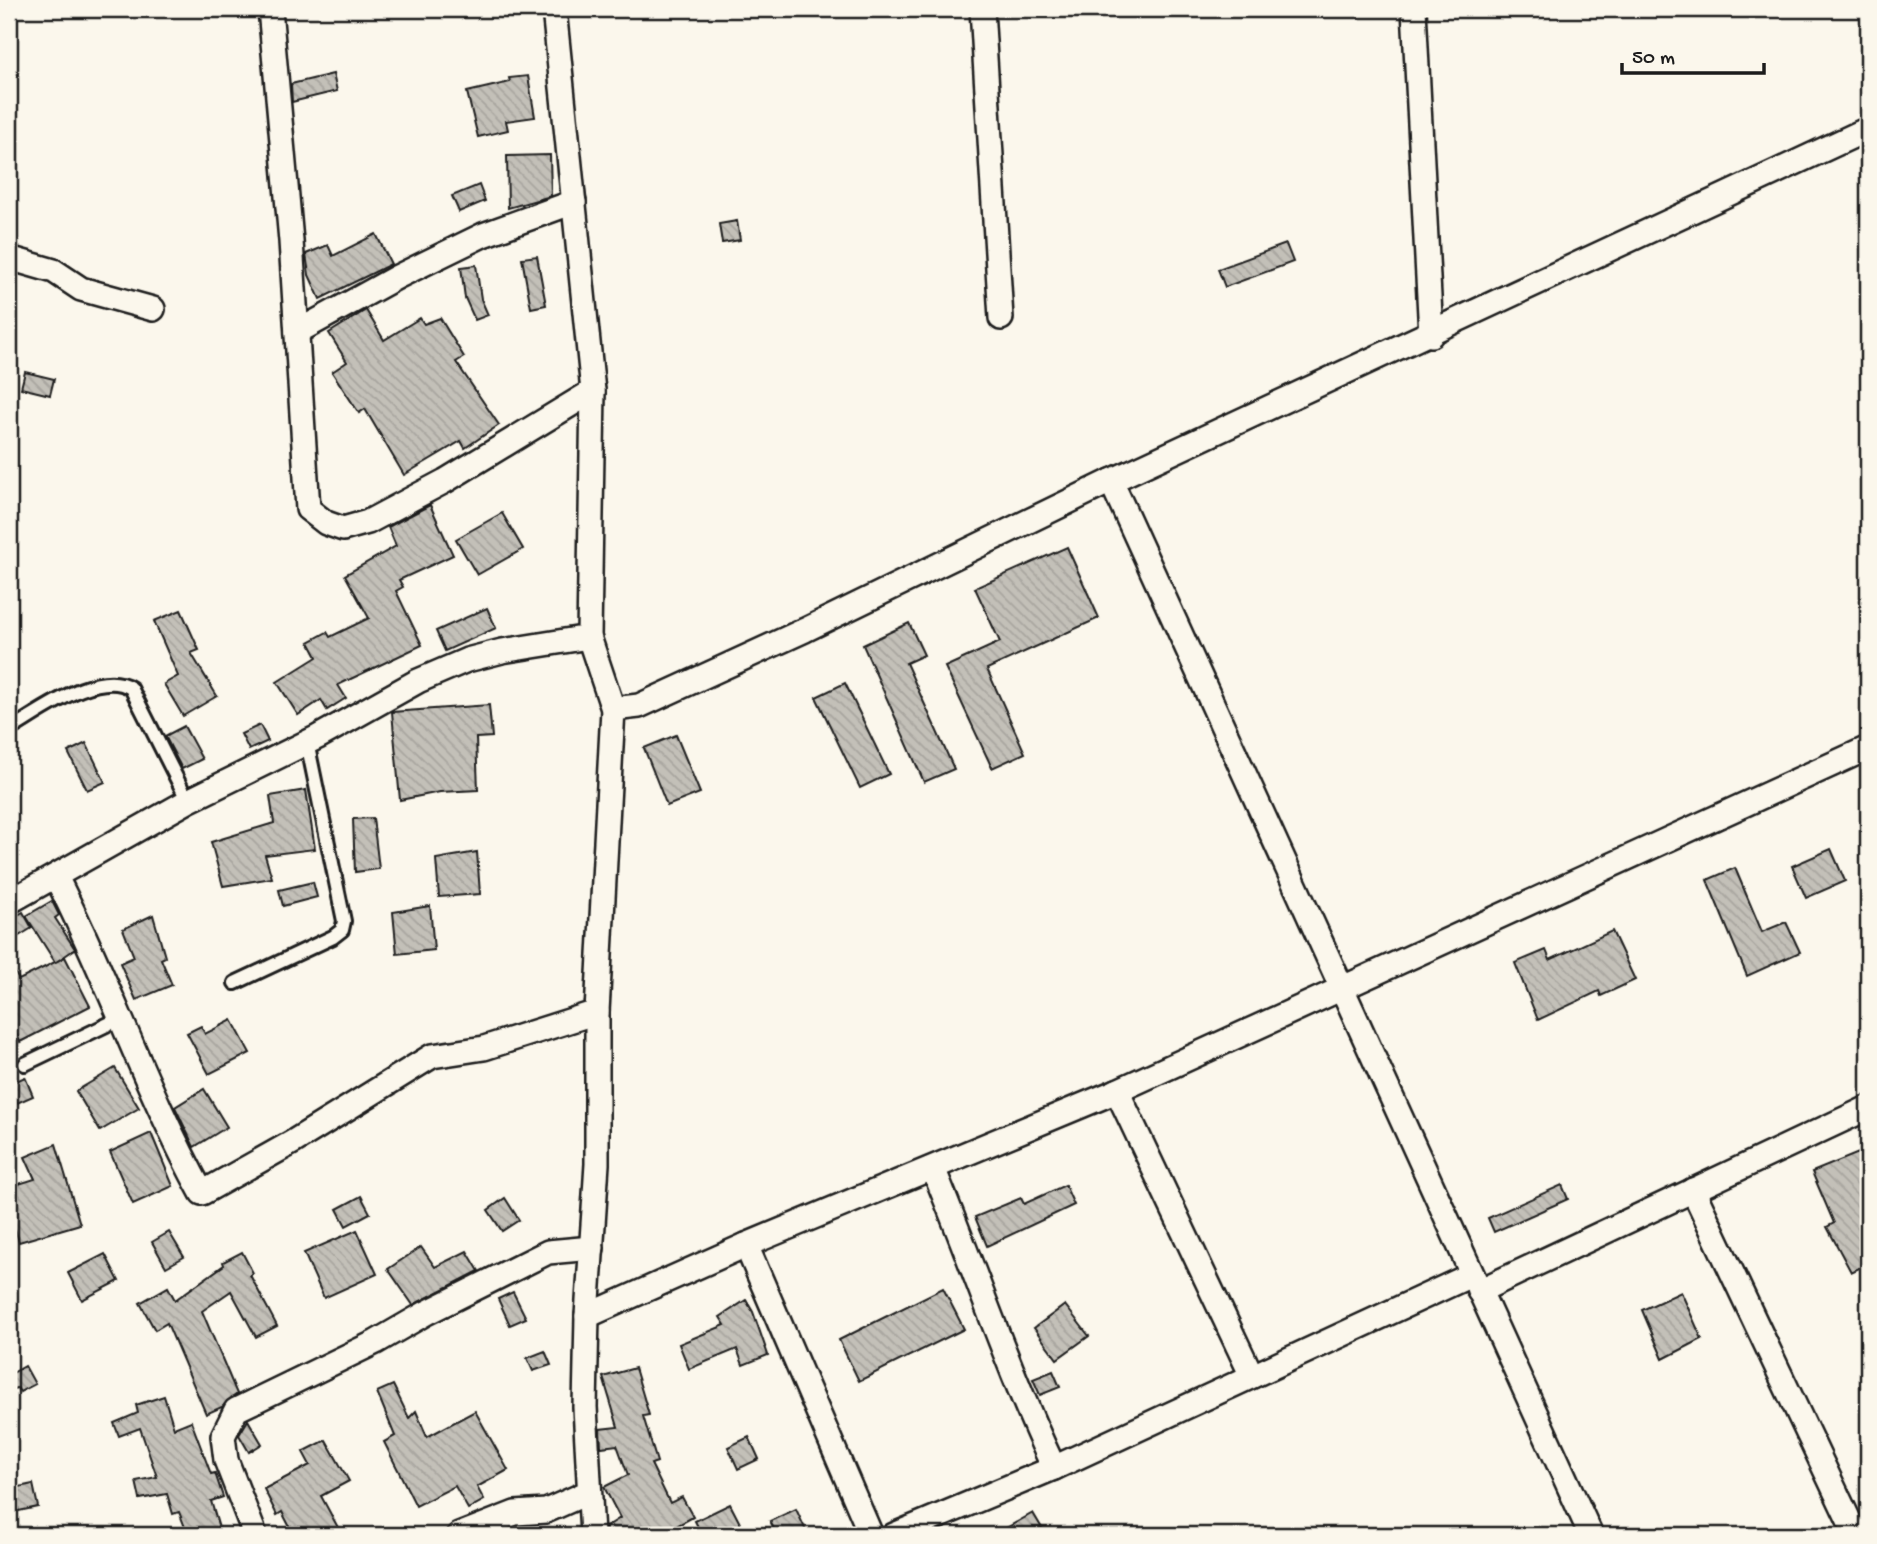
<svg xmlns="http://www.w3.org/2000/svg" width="1877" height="1544" font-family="'Gochi Hand',sans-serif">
<defs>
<pattern id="building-back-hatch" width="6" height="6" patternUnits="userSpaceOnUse" patternTransform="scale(1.75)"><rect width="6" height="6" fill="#c3c0b8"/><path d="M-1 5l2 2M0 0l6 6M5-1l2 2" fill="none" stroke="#a7a49e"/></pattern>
</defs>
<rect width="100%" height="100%" fill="#fbf7ec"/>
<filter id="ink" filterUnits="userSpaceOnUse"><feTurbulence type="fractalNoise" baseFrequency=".0143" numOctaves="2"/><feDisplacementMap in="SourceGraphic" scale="14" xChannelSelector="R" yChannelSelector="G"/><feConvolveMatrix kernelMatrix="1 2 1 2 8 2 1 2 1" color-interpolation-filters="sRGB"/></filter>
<g filter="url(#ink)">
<g fill="url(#building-back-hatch)" stroke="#1c1c1c" stroke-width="2">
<polygon points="333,74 337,91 292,102 291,84"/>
<polygon points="528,76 535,117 506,121 508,130 478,137 467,92 510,82 509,78"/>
<polygon points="550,155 551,196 508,208 507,156"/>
<polygon points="479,185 485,201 459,212 452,196"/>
<polygon points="737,221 740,240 722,243 719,224"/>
<polygon points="376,234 391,264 320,299 309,275 306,254 328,245 333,256"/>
<polygon points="1286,244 1293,262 1225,287 1218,269"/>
<polygon points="537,256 546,305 531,308 522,258"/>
<polygon points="476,265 481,299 488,315 475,320 465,298 461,267"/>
<polygon points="366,310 384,340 420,318 424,324 440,318 464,357 456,362 499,425 465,448 461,441 404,475 365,409 359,413 332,372 347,362 329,333"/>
<polygon points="25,372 54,379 50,395 21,388"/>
<polygon points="430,505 453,555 399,580 403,587 396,591 422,645 338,685 346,698 327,710 321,700 298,715 277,682 317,657 309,642 327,632 330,637 369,618 345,575 396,546 388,527"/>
<polygon points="502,513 523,549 477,575 456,539"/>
<polygon points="1067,547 1099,618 987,669 1025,753 992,768 945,667 1000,642 975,588"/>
<polygon points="487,608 496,628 445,651 436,631"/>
<polygon points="181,610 199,650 191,653 217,696 183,716 164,684 178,676 154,621"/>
<polygon points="909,623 924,655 906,663 954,769 924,782 863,645"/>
<polygon points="845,683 889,774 860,788 816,697"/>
<polygon points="489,705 492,737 476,738 478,790 440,792 400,800 392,712"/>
<polygon points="260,725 268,741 249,750 241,734"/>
<polygon points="184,726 202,759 182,769 165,736"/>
<polygon points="676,735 700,793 667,806 644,748"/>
<polygon points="86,743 105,782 87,790 68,752"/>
<polygon points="306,790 315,849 265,855 272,878 223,886 211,842 274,823 270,796"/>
<polygon points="373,818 379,869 355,872 353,819"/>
<polygon points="1831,849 1845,881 1806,898 1792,866"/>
<polygon points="477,852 480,894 439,897 436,859"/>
<polygon points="1735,868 1762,932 1786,922 1800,952 1747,976 1707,880"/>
<polygon points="313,882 317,897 283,906 279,890"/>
<polygon points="52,901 59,915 55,918 75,949 56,962 65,957 90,1006 20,1042 9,1017 9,962 19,980 55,962 26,916"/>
<polygon points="430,906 434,950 397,954 393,912"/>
<polygon points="23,912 32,928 9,942 9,920"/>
<polygon points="153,915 165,957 161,959 172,985 136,1000 120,963 134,957 123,929"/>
<polygon points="1612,931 1635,980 1601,996 1599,991 1538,1020 1515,963 1546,950 1550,960"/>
<polygon points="232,1020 250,1053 209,1074 187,1033 201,1026 205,1034"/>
<polygon points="115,1068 139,1108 100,1131 76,1091"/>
<polygon points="25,1077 33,1096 17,1103 9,1084"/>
<polygon points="204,1089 227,1127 194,1147 175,1107"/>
<polygon points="151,1133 173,1186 133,1204 110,1152"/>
<polygon points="56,1144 80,1224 19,1242 9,1208 9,1187 35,1179 25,1157"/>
<polygon points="1861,1152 1868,1167 1868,1256 1863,1259 1866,1265 1851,1272 1827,1227 1834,1223 1812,1172"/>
<polygon points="1065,1185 1074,1205 987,1246 975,1217 1021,1198 1024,1204"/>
<polygon points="1562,1185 1568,1199 1494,1232 1488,1218"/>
<polygon points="361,1196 370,1213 346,1226 337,1209"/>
<polygon points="505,1198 519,1220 502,1231 488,1210"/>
<polygon points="357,1230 377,1274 324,1298 304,1253"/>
<polygon points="169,1232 184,1257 166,1267 152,1242"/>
<polygon points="421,1247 435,1267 467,1251 479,1271 413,1305 388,1269"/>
<polygon points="242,1252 253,1273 250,1275 277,1326 256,1337 231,1291 202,1311 237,1394 222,1407 206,1414 167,1323 155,1330 140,1303 168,1287 175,1300 224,1265 223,1262"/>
<polygon points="105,1254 119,1281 82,1300 68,1273"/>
<polygon points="943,1288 964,1329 859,1381 839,1340"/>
<polygon points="513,1292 526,1318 510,1325 498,1299"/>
<polygon points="1681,1292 1702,1339 1663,1359 1642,1310"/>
<polygon points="746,1300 753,1312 768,1355 743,1365 737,1349 689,1369 679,1344 725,1325 720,1317"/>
<polygon points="1065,1305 1089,1336 1057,1359 1034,1328"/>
<polygon points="545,1351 551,1365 533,1371 527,1358"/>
<polygon points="25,1366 35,1384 20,1392 17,1388 9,1390 9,1375"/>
<polygon points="635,1368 649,1415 643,1416 657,1462 651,1464 670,1503 682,1497 693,1517 660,1535 606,1535 606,1527 620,1518 604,1487 628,1475 617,1445 601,1447 600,1429 618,1427 603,1377"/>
<polygon points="1053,1371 1060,1387 1040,1395 1033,1379"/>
<polygon points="393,1385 409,1418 416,1411 427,1437 475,1411 508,1470 477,1487 484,1500 468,1509 455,1486 416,1506 384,1442 395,1436 377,1392"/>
<polygon points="164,1396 174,1428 191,1421 211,1474 215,1473 223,1497 211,1501 221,1535 188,1535 179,1512 173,1514 167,1494 140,1499 136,1481 157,1477 140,1428 119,1436 114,1423 138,1413 136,1405"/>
<polygon points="248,1420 262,1444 249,1452 239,1435"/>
<polygon points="749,1437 759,1459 738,1469 728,1447"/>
<polygon points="326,1440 349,1481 321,1496 342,1535 294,1535 282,1512 277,1515 264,1489 310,1465 303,1452"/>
<polygon points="33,1484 38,1507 9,1513 9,1489"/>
<polygon points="730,1504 746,1535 702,1535 695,1521"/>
<polygon points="796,1509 808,1535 777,1535 770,1521"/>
<polygon points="1033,1513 1046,1535 994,1535"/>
</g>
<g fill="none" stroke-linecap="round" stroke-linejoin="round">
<g stroke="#1c1c1c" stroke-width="18">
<g id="lane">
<path d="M9,730C39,713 98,667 131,688L188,801"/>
<polyline points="235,983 333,937 342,930 344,921 307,742"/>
<polyline points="25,1064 121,1018"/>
</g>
</g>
<g stroke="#1c1c1c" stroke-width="28">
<g id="street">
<polyline points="270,9 291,241 308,509 326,523 343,529 368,522 445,481 593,391"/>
<polyline points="554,9 593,391 589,637 613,709 597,1012 597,1164 587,1316 585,1407 592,1535"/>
<polyline points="982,9 1001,318"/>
<polyline points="1414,9 1431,335"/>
<polyline points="9,258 54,271 81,289 153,309"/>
<polyline points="297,332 397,277 483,235 574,202"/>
<polyline points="1111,481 1591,1535"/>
<polyline points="613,709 639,706 805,630 1111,481 1868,129"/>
<path d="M56,877C109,980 146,1091 202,1193L293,1142L432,1056L484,1048L597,1012"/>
<polyline points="9,902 188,801 318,737 418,681 467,660 502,651 589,637"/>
<polyline points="1117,1091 1252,1376"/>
<path d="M933,1168C974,1267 1008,1370 1054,1468"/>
<polyline points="1693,1190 1856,1535"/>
<polyline points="746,1245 871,1535"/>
<polyline points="1479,1291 1868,1108"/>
<polyline points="587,1316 746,1245 1117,1091 1868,748"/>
<polyline points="255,1535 226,1460 223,1436 236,1410 376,1342 426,1313 548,1252 592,1248"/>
<polyline points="459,1535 515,1513 546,1511 589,1492"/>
<polyline points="894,1535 1054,1468 1471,1275"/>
</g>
</g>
<use href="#lane" stroke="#fbf7ec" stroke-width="12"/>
<use href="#street" stroke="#fbf7ec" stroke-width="23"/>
</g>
</g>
<rect width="1877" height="1544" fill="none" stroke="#fbf7ec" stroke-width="35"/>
<rect x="18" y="18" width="1842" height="1509" fill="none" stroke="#1c1c1c" stroke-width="2.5" filter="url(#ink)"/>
<path d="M1622 63v10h142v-10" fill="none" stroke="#1c1c1c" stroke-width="3.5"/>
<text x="1632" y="63" font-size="21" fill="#1c1c1c" stroke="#fbf7ec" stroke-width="5" paint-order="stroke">50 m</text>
</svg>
